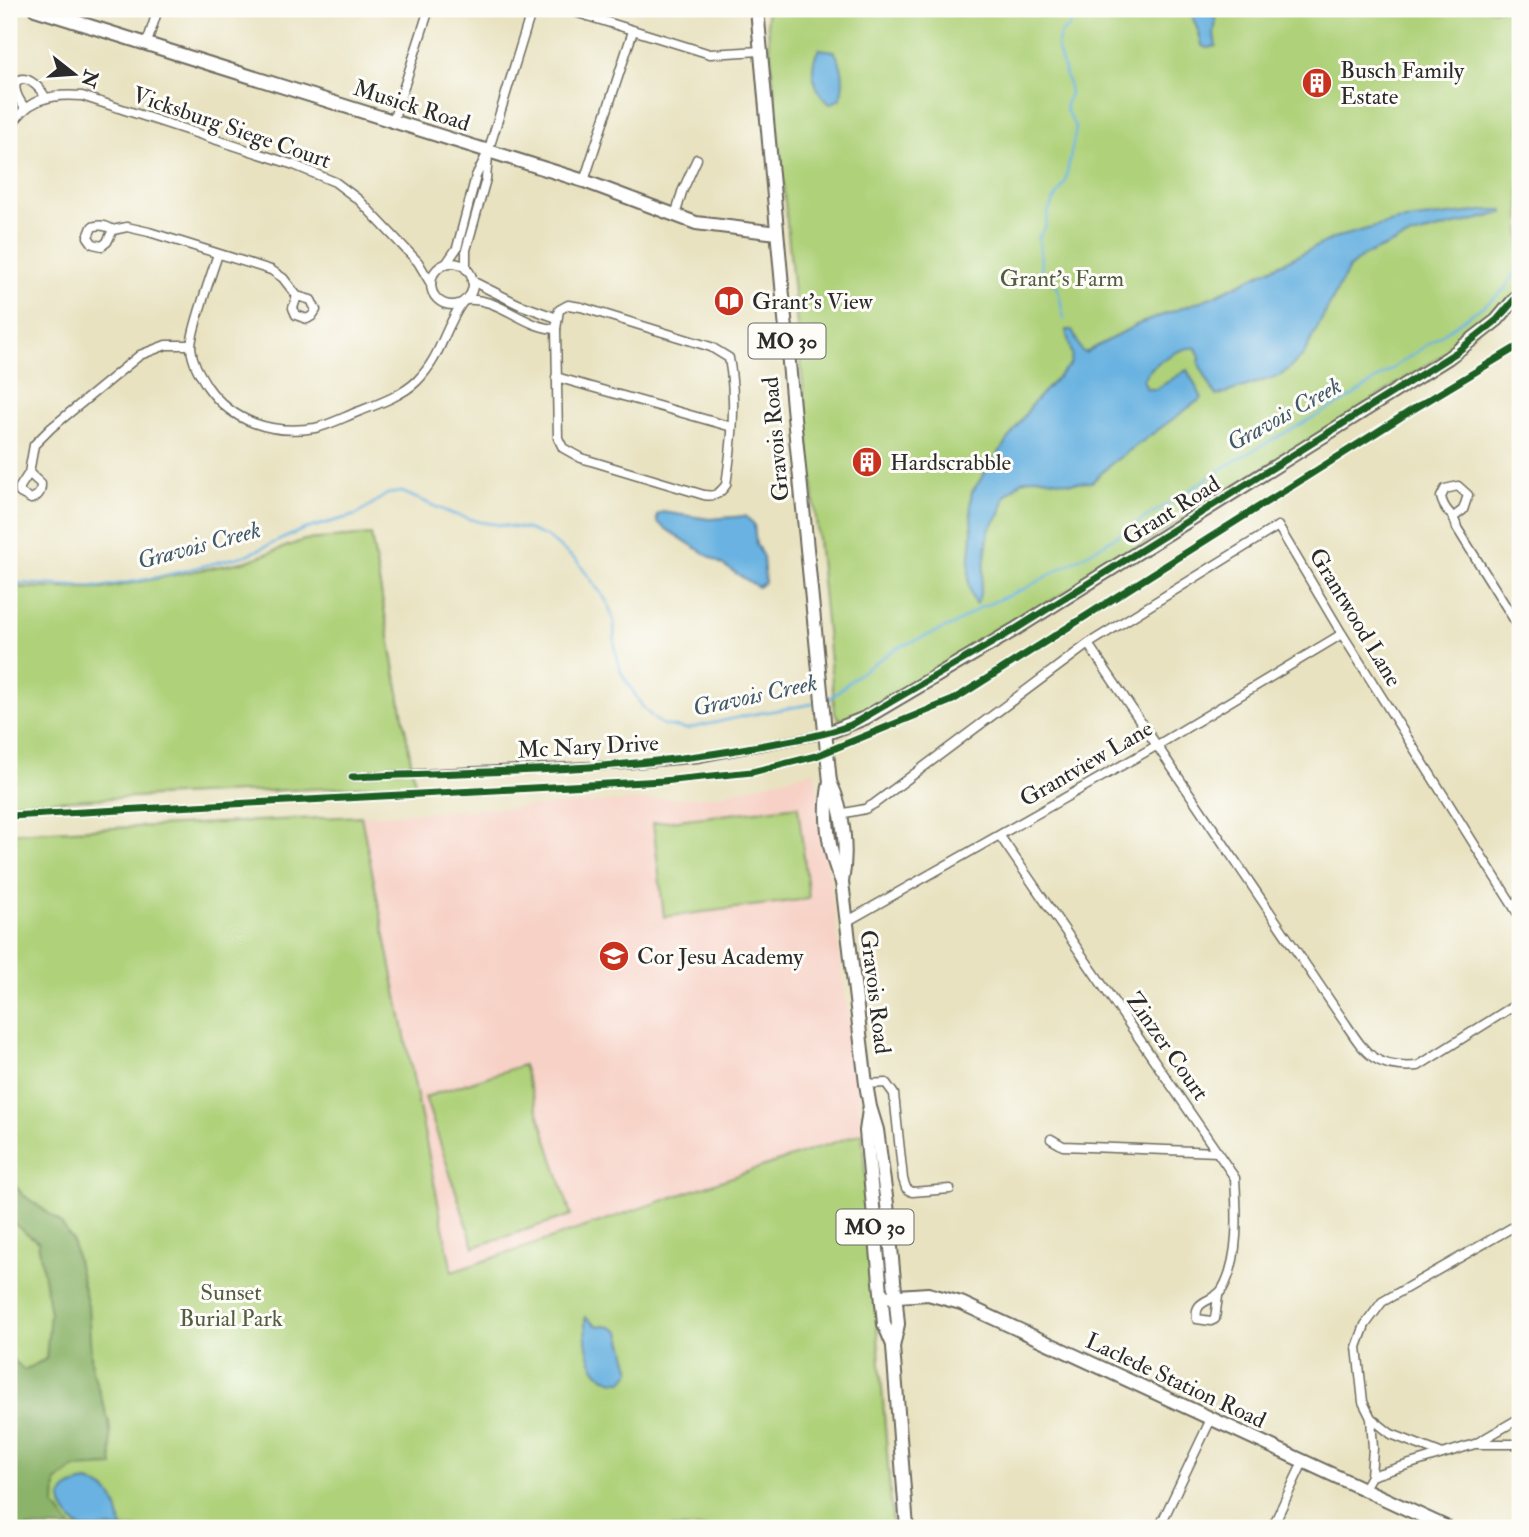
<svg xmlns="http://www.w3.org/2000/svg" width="1529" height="1537" font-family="'IM FELL Double Pica',serif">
<rect width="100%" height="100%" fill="#fdfcf7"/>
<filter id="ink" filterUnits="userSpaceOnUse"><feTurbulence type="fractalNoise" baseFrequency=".0143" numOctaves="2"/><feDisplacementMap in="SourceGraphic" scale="14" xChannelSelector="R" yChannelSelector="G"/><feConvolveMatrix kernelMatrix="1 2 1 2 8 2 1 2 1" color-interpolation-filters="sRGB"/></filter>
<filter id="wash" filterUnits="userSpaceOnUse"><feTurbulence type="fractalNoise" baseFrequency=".00686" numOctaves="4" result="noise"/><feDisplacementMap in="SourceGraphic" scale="28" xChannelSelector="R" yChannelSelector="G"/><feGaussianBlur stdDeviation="1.57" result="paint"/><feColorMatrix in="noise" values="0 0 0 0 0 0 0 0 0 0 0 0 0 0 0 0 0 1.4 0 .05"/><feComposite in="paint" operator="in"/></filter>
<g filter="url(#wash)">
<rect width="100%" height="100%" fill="#e8e2c0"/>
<polygon fill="#f7d1c6" points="815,771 859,1095 862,1133 451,1272 361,816 715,796"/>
<g fill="#afd179" stroke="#6d7e52" stroke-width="2">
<path d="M766,9H1520V308L1508,300L1465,341C1262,469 1061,601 851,718L839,719L835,713Z"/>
<polygon points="371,535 415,784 9,803 9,587 102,589 247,561 304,540"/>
<polygon points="798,806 809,899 664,917 653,823"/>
<polygon points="361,816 452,1272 862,1133 893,1528 55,1528 9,1406 9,833"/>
<polygon points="523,1065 571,1215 474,1247 425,1097"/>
</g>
<polygon fill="#8bb369" stroke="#5b6f4a" stroke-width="2" points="9,1178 22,1194 59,1221 72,1240 88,1306 92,1370 109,1421 113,1466 74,1468 56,1482 55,1506 72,1528 9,1528 9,1356 24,1370 46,1359 50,1313 38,1242 9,1220"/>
<g fill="#69b2e1" stroke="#4a6e86" stroke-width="2">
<path d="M1191,9H1210L1216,20L1214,34L1216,46L1208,48L1202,46C1201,32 1192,22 1191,9Z"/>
<path d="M819,49L834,51C844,67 845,81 840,99L830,104C814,91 807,68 819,49Z"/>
<path d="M1491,210H1503V213L1408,237L1363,256L1349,268L1302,357L1281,375L1216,396L1199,364L1200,357L1196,348C1181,346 1149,365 1143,380L1147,389H1156L1187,370L1202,398L1111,464L1092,482L1071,483L1036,477L1022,481L1005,496L1000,514L989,530L980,594L978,602L975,604C963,582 972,554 972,531C972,514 968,509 972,492L1033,403L1070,364L1072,355L1066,330H1072L1081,350L1085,353L1136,325L1214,296L1334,238L1397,221Z"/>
<polygon points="662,512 710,519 745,516 754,524 756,544 763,557 765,582 758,587 669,531 657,522 657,515"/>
<path d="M585,1317L596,1325L611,1327L620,1332L631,1371L623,1381C587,1383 585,1344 585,1317Z"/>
<path d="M88,1482C114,1489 117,1503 122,1528H80C56,1507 52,1487 88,1482Z"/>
</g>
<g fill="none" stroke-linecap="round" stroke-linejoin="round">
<g stroke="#69b2e1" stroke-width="2.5">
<polyline points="1064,319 1058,289 1055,283 1042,278 1039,237 1046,226 1048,212 1053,202 1065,183 1076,128 1066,110 1066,104 1070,93 1068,82 1057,47 1060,34 1069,27 1079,9"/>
<polyline points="9,583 100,587 154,578 247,555 302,530 356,515 387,494 402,492 453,514 480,522 527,529 547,537 578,562 608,603 614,622 615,648 621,672 642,706 654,719 663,725 687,729 749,715 818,703"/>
<polyline points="828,700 857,675 897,648 955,624 979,608 1026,588 1101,546 1241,457 1351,397 1489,302 1505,289 1520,266"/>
</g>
</g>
</g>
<g filter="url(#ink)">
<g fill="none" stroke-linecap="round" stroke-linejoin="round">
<g stroke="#6d6b5f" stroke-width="11">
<g id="street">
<polyline points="565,9 710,54 761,51"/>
<polyline points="147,43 158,9"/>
<path d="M25,108C1,78 27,66 46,98"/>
<polyline points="393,121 429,9"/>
<path d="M9,129C26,100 48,93 82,96L294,165L335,182L359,200L418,262L431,284"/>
<polyline points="584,181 633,31"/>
<polyline points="675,216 682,192 697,159"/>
<path d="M113,230C106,225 100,224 92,227L88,237L93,244L102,246L107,242L113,230L127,227L149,232L271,270L283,278L297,296L311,300L316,310L312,316L307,319L296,315L293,308L297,296"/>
<path d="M218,254C212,273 191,330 191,347C192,362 199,373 207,386C232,422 272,435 315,428C330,425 346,416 360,411C378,404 403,395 417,381C441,357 443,331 462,303"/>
<circle cx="452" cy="284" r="21"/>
<polyline points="446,264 457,248 476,176 488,152 532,9"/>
<polyline points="466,269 466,250 486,179 488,155"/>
<polyline points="472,281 518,304 557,318"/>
<path d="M465,300C499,296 523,328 556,329"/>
<path d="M568,305L581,307L711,347L729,358C737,400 732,443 726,485C719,494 715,497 704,495L581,458L563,448L558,438L556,329L559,310Z"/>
<polyline points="556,377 732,427"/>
<path d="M29,473L20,487V493L31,499C39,496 41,492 41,484L29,473L34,445L51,428L140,355L166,345H191"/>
<path d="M1455,516L1463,510L1468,495L1458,486L1445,489L1441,497C1445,515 1454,511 1457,528L1520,629"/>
<path d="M1088,644L1339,1014C1363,1048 1370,1070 1418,1066L1520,1002"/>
<polyline points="352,777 620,765 697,758 825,734"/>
<polyline points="840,814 865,809 874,804 1088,644 1278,526 1342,634 1520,917"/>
<path d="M1000,836L1235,1178C1237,1213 1240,1257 1223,1288C1215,1303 1193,1298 1197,1319L1211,1321L1215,1319L1218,1296"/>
<polyline points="846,922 1156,746 1342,634"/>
<polyline points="866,1084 886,1083 894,1094 903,1179 906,1188 912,1192 950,1189"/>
<polyline points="1051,1139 1063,1146 1218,1152"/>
<polyline points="1371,1418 1391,1434 1440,1453"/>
<polyline points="1477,1443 1520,1418"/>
<polyline points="1371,1476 1475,1444 1520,1444"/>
<polyline points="1363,1490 1371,1476 1373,1448 1371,1418 1363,1402 1357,1347 1365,1325 1382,1302 1520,1223"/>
<polyline points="1159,1528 1211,1419"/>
<polyline points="1272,1528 1303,1462"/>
</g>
</g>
<g stroke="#6d6b5f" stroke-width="16">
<g id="secondary">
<polyline points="35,9 584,181 696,223 777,233"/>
<polyline points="825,734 865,718 1014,630 1448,358 1497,320 1520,293"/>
</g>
</g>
<g stroke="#6d6b5f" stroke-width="16">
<g id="primary">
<path d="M757,9L793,407L830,782C823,813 828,853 842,882"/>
<path d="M830,782C844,810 848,851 842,882L866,1084L870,1107L877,1130L887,1204L898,1324L893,1347L907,1528"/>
<polyline points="869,1110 866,1131 884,1324 893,1345"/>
<polyline points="882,1297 928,1294 961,1303 1448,1528"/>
</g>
</g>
<use href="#street" stroke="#fff" stroke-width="8"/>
<use href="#secondary" stroke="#fff" stroke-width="12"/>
<use href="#primary" stroke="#fff" stroke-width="12"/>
<g stroke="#fdfcf7" stroke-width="11">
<g id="cycleway">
<path d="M352,777C485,771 621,772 753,747C786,741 820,737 851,725L1014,630L1457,352L1497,320L1520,293"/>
<polyline points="9,816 663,781 752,772 816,756 953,700 1412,410 1520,345"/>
</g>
</g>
<use href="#cycleway" stroke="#1b5e20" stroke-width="7"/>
</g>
</g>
<defs>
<g id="building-disc" transform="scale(1.575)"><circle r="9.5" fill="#c8321e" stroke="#fdfcf7"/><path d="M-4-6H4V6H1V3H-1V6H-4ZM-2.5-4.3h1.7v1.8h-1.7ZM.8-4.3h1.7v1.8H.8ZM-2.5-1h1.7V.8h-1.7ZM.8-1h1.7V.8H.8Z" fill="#fff"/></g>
<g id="library-disc" transform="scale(1.575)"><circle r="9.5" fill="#c8321e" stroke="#fdfcf7"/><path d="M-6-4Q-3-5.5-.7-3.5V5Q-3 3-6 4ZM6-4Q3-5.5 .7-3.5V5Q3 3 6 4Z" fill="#fff"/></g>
<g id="school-disc" transform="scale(1.575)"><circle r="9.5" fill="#c8321e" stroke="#fdfcf7"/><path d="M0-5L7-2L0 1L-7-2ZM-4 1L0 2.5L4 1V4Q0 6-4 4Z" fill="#fff"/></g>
</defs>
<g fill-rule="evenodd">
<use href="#building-disc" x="1317" y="83"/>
<use href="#library-disc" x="729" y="301"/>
<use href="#building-disc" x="867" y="462"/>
<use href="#school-disc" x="614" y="956"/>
</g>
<g text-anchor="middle" stroke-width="6" stroke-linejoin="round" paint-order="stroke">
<g fill="#fdfcf7" stroke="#6a6a68" stroke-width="2">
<rect x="748.5" y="323.5" width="77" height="35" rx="5"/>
<rect x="836.5" y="1209.5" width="77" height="35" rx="5"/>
</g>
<g font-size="21" font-weight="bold" fill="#2b2b2b">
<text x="787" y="348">MO 30</text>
<text x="875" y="1234">MO 30</text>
</g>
<g font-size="23" fill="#2b2b2b" stroke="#fdfcf7" text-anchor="start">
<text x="1340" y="78">Busch Family<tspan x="1340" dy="26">Estate</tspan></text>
<text x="752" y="309">Grant's View</text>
<text x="890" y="470">Hardscrabble</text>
<text x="637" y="964">Cor Jesu Academy</text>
</g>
<g font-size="23" fill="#2b2b2b" stroke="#fdfcf7">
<text transform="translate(412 105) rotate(18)" y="8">Musick Road</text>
<text transform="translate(232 127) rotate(19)" y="8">Vicksburg Siege Court</text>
<text transform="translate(775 439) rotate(-95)" y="8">Gravois Road</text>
<text transform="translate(1171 510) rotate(-32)" y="8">Grant Road</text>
<text transform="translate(1356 617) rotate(59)" y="8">Grantwood Lane</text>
<text transform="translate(588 746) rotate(-3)" y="8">Mc Nary Drive</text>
<text transform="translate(1086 763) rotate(-30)" y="8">Grantview Lane</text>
<text transform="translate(876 992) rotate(83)" y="8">Gravois Road</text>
<text transform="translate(1168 1046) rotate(55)" y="8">Zinzer Court</text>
<text transform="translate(1176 1380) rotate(25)" y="8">Laclede Station Road</text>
</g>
<g font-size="23" fill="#535d42" stroke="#fdfcf7">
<text x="1062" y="286">Grant's Farm</text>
<text x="231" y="1300">Sunset<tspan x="231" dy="26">Burial Park</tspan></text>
</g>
<g font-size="24" font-style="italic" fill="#415a6b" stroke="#fdfcf7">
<text transform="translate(1284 414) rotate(-29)" y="8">Gravois Creek</text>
<text transform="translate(199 545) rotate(-15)" y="8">Gravois Creek</text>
<text transform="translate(755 695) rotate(-12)" y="8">Gravois Creek</text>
</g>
</g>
<rect width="1529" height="1537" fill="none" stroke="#fdfcf7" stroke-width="35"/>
<g transform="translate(74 74) rotate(107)" stroke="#fdfcf7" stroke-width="5" paint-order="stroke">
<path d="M0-5L12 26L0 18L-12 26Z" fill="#2b2b2b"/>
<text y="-10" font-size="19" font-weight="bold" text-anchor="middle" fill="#2b2b2b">N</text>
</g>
</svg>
